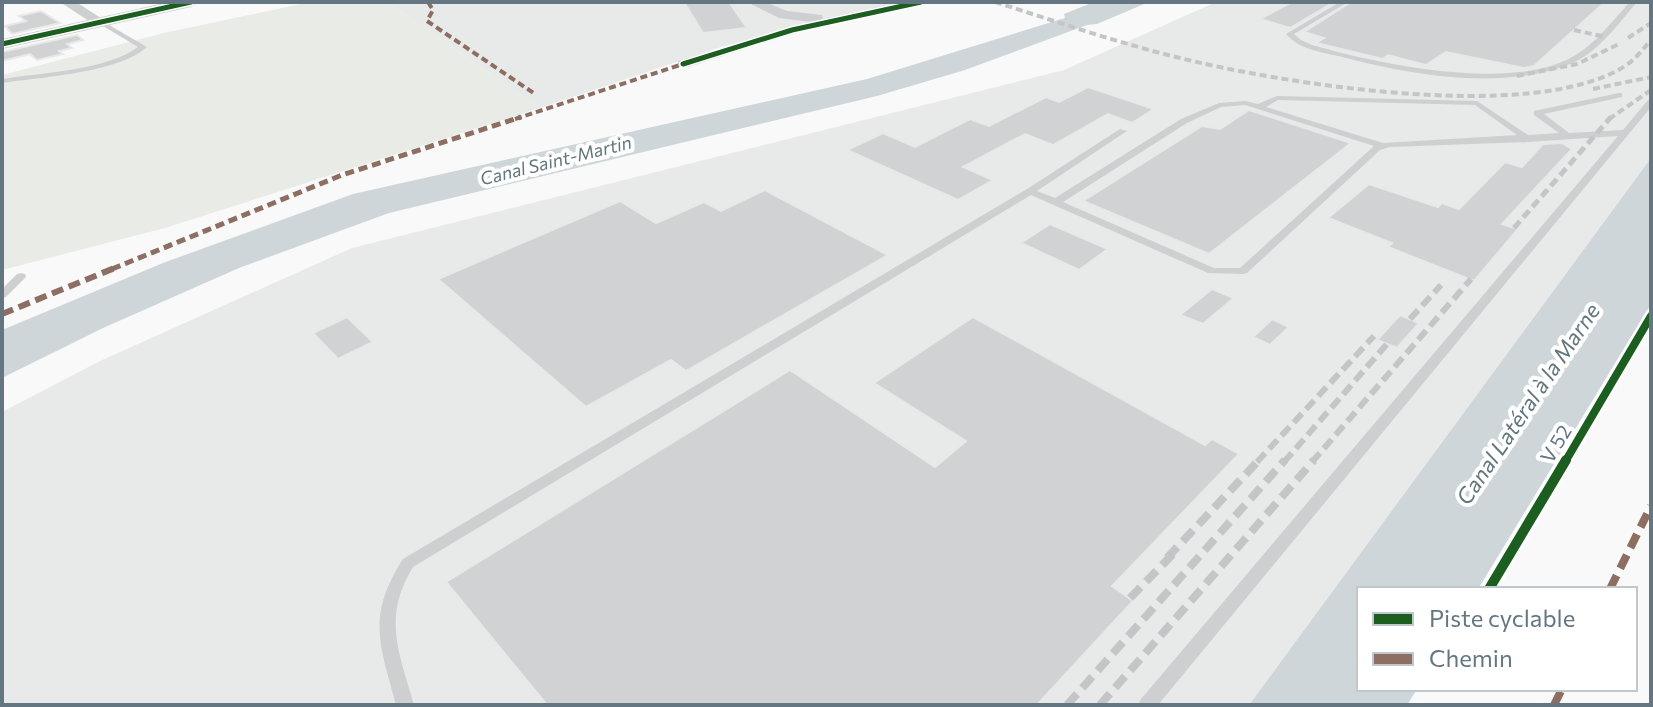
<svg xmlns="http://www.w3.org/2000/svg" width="1653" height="707" font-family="Commissioner,sans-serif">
<rect width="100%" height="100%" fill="#f9f9f9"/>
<g fill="#e8e9e9">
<polygon points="387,2 911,2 721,47 540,108"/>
<polygon points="1216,2 1651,2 1651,158 1249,705 2,705 2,412 100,361 352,248 1064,70"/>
</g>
<polygon fill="#e8ebe6" points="310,2 387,2 540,108 165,228 2,270 2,75 164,33"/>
<g fill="#ced6d9">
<polygon points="1094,2 1149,2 1097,24 1087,25 965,70 877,96 389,213 239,268 103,328 2,378 2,330 163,263 353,194 867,79 1065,18 1064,14"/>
<polygon points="1651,158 1651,304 1478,589 1359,589 1359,689 1417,689 1407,705 1249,705"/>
</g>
<g fill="#d0d2d3" stroke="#e8e8e8" stroke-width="2">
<polygon points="684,2 729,2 747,28 703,33"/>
<polygon points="1292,2 1334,2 1290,28 1260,19"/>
<polygon points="1351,2 1605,2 1534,66 1524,68 1446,52 1426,65 1388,55 1383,59 1316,43 1324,38 1304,32"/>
<polygon points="41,11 60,23 12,34 5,26 26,21 19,16"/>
<polygon points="77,35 83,40 67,44 72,48 59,51 63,54 37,60 30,54 2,61 2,52"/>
<polygon points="1088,87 1154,109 1132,123 1108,114 1053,145 1025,134 963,167 993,180 958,200 847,150 883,133 915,147 970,119 989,126 1046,97 1059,102"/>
<polygon points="1249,110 1351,143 1209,254 1083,201 1202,126 1220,129"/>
<polygon points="1562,143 1572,149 1502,224 1518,229 1474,281 1388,247 1392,243 1328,218 1369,184 1438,207 1442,203 1459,209 1505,162 1522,167 1543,144"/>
<polygon points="765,190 888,255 686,371 671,360 586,407 438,279 620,201 656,223 704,202 721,211"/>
<polygon points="1050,224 1108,249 1079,270 1021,243"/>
<polygon points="1212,289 1234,298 1203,324 1180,315"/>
<polygon points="1400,315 1419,323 1397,348 1377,340"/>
<polygon points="347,317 373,342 338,359 313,333"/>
<polygon points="973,317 1205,445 1212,439 1239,454 1112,586 1133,601 1037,705 547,705 446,582 790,370 935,467 966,441 874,383"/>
<polygon points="1272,319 1289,327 1270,345 1253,337"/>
</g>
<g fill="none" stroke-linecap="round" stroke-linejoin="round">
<g fill="#cecfd0" fill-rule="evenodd">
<path d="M1340,2H1348L1294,34L1301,40L1312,45C1378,64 1510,92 1572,57C1596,44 1612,21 1630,2H1637C1619,23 1598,53 1570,64C1501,91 1411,75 1342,57C1322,52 1300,50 1286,34Z"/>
<path d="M98,21H102L147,47C118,73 41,77 2,83V79C40,73 108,70 138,47L98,23Z"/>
<path d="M1619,93H1622V97L1544,114L1569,133L1623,130L1648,100H1651V107L1158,705H1138L1141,699L1618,136L1528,142L1390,147L1380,150L1247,273L1243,274L1208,273L1031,195L413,567C382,618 399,652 414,705H396C380,644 366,617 403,559L1027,189L1120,129L1127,131L1037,191L1055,198L1181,119L1219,103L1245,101L1258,104L1277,96L1477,101L1528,135L1559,133L1534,115V111ZM1278,100L1475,105L1517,135L1383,143L1266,107ZM1245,105L1374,146L1240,268H1214L1063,202L1187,123L1221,107Z"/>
<polygon points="21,273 25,274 26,276 25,278 6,297 2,298 2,289 17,274"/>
</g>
<g fill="#cecfd0" fill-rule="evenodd">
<polygon points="60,2 76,2 107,22 95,25"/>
<polygon points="747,2 765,2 787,11 822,15 823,19 903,2 928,2 795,33 688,67 678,67 678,61 812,22 779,18"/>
</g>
<polygon fill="#cecfd0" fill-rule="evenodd" points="169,2 199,2 191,7 2,49 2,39"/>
<g stroke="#c3c5c6" stroke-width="4" stroke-dasharray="7 4" stroke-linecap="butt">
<path d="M995,2C1055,21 1115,42 1176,57C1278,83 1534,125 1625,66C1636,59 1643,49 1651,40"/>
<polyline points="1574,30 1606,37"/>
<polyline points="1628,38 1651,23"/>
<polyline points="1517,76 1577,64 1619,44"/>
<polyline points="1593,89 1651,77"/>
<polyline points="1609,119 1651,90"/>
</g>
<polyline stroke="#c3c5c6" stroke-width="5" stroke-dasharray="9 5" stroke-linecap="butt" points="1514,228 1611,117"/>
<g stroke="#c3c5c6" stroke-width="6" stroke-dasharray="12 6" stroke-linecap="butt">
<polyline points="1410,319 1441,285"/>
<polyline points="1257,462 1374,336"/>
<polyline points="1284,462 1387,344"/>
<polyline points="1312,462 1471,279"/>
</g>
<g stroke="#c3c5c6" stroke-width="8" stroke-dasharray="15 8" stroke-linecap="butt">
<polyline points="1167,558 1259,460"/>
<polyline points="1130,598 1174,553"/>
<polyline points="1067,705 1285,460"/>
<polyline points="1100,705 1314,460"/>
</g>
<g stroke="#8d6e63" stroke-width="4" stroke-dasharray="7 4" stroke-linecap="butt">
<polyline points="428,2 433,10 427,21 535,94"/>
<polyline points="515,119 683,64"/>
</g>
<polyline stroke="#8d6e63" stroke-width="5" stroke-dasharray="9 5" stroke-linecap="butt" points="112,269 342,175 521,117"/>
<polyline stroke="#8d6e63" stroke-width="6" stroke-dasharray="12 6" stroke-linecap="butt" points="2,314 117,267"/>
<g stroke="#8d6e63" stroke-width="8" stroke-dasharray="15 8" stroke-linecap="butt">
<polyline points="1610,589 1651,506"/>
<polyline points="1554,705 1562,689"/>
</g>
<g stroke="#fff" stroke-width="8">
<g id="cycleway-far2">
<polyline points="2,44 191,2"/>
<polyline points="683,64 792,30 921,2"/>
</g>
</g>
<g stroke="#fff" stroke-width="13">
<polyline id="cycleway-far1" points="1565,462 1651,316"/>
</g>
<g stroke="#fff" stroke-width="15">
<polyline id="cycleway" points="1489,589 1566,460"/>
</g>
<use href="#cycleway-far2" stroke="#1b5e20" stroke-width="5"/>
<use href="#cycleway-far1" stroke="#1b5e20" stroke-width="8"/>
<use href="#cycleway" stroke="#1b5e20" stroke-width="10"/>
</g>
<g text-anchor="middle" stroke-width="8" stroke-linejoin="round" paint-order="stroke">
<g font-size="18" font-style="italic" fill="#60757c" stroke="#fff">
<text transform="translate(556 161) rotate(-14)" y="6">Canal Saint-Martin</text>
</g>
<g font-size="20" fill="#657683" stroke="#fff">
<text transform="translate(1556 444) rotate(-59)" y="7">V 52</text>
</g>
<g font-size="22" font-style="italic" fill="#60757c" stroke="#fff">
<text transform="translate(1528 404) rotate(-56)" y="8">Canal Latéral à la Marne</text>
</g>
</g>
<rect width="1653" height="707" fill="none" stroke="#657683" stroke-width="8"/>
<rect x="1357" y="587" width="280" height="104" fill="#ffffff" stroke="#c1c8cd" stroke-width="2"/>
<rect x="1373" y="613" width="40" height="12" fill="#1b5e20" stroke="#c1c8cd" stroke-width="2"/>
<text x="1429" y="627" font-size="24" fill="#657683">Piste cyclable</text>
<rect x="1373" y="653" width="40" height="12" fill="#8d6e63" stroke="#c1c8cd" stroke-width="2"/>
<text x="1429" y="667" font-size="24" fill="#657683">Chemin</text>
</svg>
